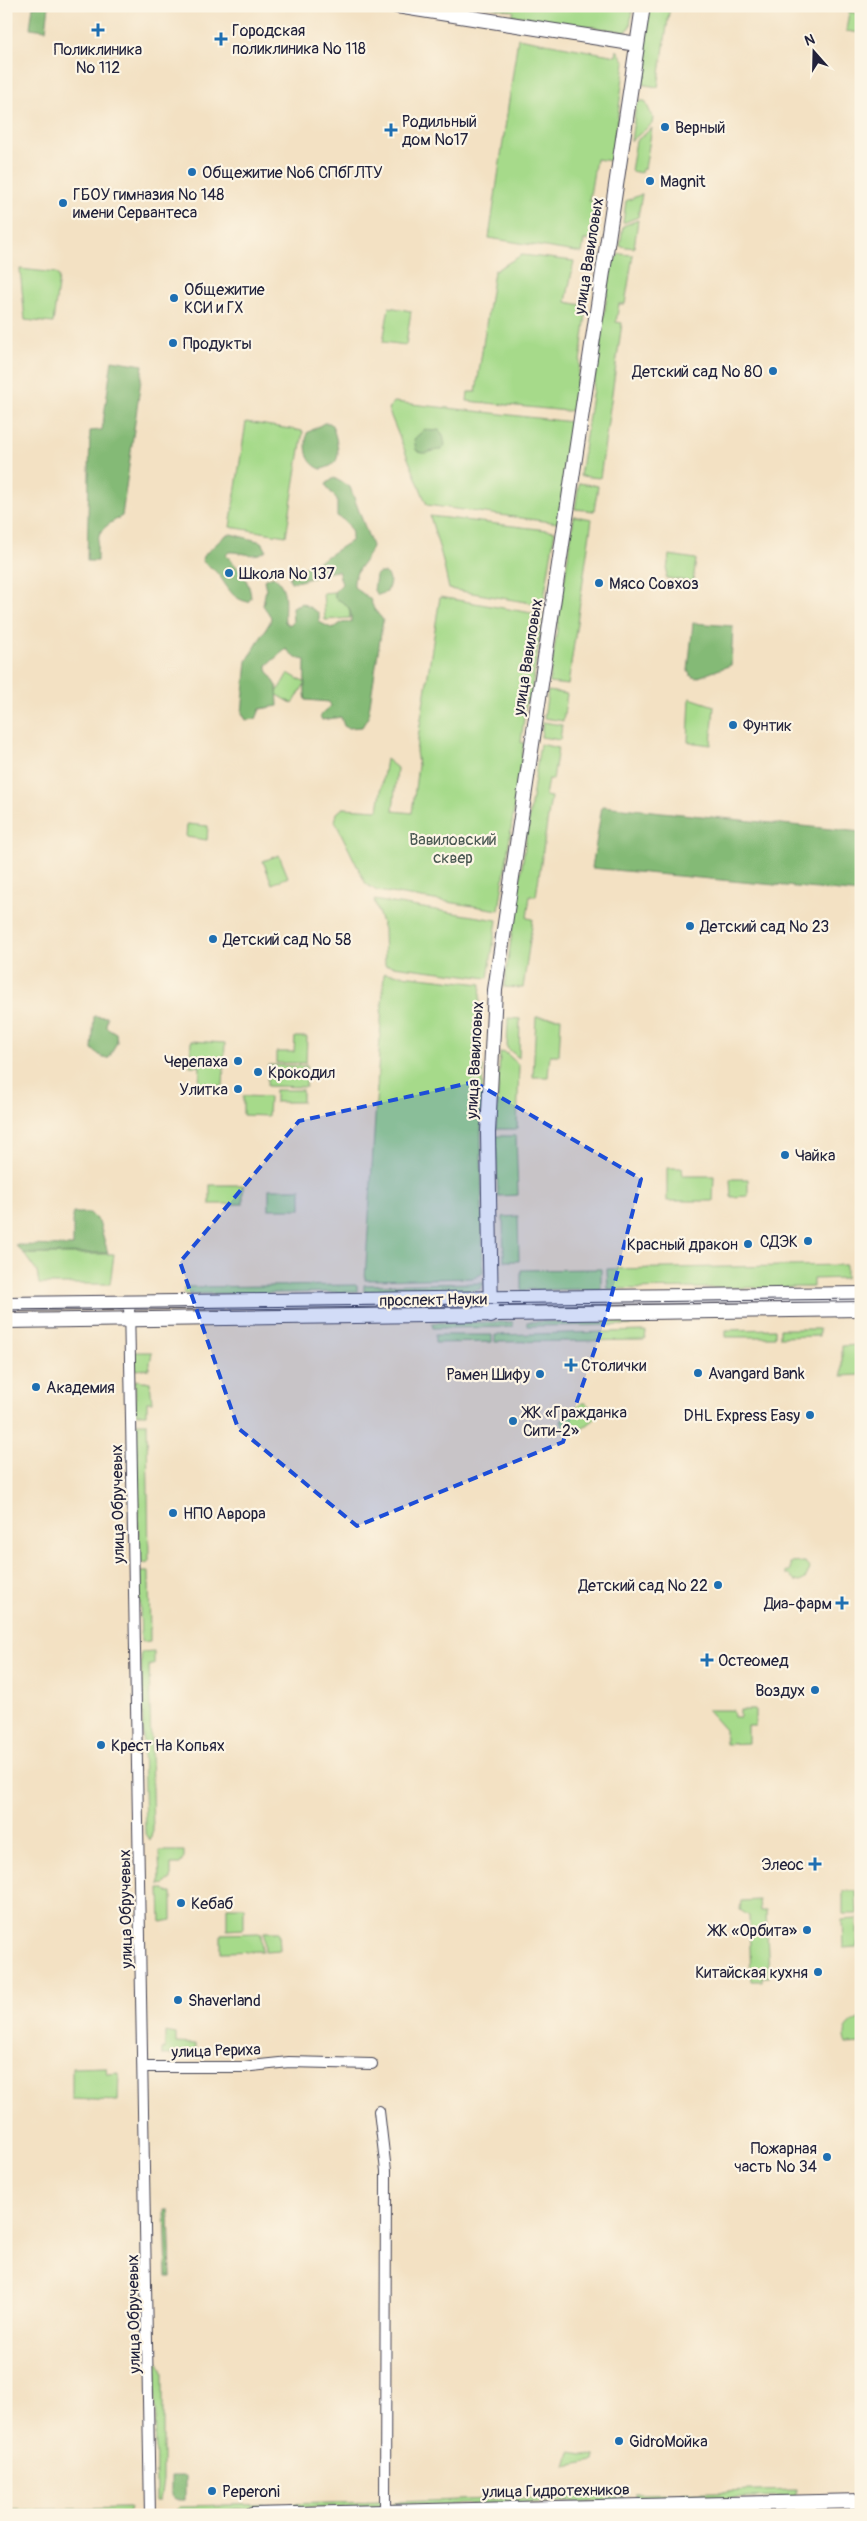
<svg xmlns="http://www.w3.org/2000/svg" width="867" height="2521" font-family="Pangolin,sans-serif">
<rect width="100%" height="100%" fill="#fcf5e5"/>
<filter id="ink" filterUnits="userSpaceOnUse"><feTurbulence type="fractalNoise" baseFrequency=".02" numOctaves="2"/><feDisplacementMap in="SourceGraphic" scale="10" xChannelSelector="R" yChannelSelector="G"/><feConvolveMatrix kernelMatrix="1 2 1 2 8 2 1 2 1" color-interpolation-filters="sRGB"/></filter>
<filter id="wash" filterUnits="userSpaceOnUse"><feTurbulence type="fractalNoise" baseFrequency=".0096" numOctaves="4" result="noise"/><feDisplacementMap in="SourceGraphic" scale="20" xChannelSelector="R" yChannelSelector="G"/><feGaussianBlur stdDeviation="1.12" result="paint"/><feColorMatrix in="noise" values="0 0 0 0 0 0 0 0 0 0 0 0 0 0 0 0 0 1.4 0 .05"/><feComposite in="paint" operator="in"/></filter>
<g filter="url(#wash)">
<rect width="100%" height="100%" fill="#f3e1c3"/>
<g fill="#a6da8a" stroke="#647e62">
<polygon points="485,6 633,6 630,26 626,32 512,15 514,11"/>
<polygon points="650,6 670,6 658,87 639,84"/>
<polygon points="849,12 861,14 861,33 846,31"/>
<polygon points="518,38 616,56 617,50 625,62 612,161 596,159 589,201 600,202 594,241 584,240 582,253 489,238"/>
<polygon points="640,101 645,101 653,118 652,124 631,141 636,105"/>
<polygon points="652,128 645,169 642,169 641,173 631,171 636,141"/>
<polygon points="642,194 638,217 623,223 626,201"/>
<polygon points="638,220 634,248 620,246 623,226"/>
<polygon points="620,254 633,255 625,304 619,304 616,322 622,323 600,478 580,476 612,261"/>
<polygon points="522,255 574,261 566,302 587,306 574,410 567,411 467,401 468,392 476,392 494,271"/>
<polygon points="20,269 56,273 59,277 53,323 25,320"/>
<polygon points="389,307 411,311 406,345 383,342"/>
<polygon points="394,402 572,422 558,523 427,505 388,409"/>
<polygon points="246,422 303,431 286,536 230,527"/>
<polygon points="579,483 598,486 594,511 575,509"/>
<polygon points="430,516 555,531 543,605 449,589 442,557"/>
<polygon points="574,516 592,519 568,685 549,683"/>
<polygon points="669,555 696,559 693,582 666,578"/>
<polygon points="334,592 335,598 349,597 350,618 325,620 323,593"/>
<polygon points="440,597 543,615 530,701 526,701 521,743 524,743 499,910 377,891 366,884 335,821 337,813 343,808 378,810 386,759 397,768 393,811 412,813 418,765 416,751"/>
<polygon points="288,673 305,683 293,704 276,694"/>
<polygon points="548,691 567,694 563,721 544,718"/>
<polygon points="690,698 714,706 711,745 688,742"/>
<polygon points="543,722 562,725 560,740 541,737"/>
<polygon points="540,744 558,748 553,780 548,779 545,796 551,797 536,896 530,896 527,918 533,919 523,988 504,987"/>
<polygon points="187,824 208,826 207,840 186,837"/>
<polygon points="279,855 288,877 272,884 263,861"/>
<polygon points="374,900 497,920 488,978 385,965 384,929"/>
<polygon points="384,973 481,984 475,1065 483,1067 481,1135 483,1273 474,1278 365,1280"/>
<polygon points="536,1017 561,1018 559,1055 550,1055 548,1077 533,1077"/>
<polygon points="508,1018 520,1019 519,1058 507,1048"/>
<polygon points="295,1037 307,1037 306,1063 276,1063 276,1052 294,1052"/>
<polygon points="191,1041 225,1043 223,1086 199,1085 200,1066 190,1066"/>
<polygon points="500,1052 506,1053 519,1065 517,1129 496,1129"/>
<polygon points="268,1065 307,1066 306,1087 267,1086"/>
<rect x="275" y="1090" width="27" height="12"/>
<polygon points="243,1096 269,1097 268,1116 243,1115"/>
<polygon points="496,1136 516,1136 518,1195 498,1196"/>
<polygon points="667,1168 682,1168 683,1176 714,1176 713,1201 667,1201"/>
<polygon points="730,1179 748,1179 748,1196 731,1197"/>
<rect x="210" y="1185" width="33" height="19"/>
<rect x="269" y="1189" width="32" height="20"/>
<polygon points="518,1216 519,1261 504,1261 503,1217"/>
<polygon points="24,1254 114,1254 110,1284 39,1284 37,1272"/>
<polygon points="846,1265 846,1278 813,1279 813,1287 608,1289 607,1269"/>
<polygon points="601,1269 601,1289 521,1290 521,1270"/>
<polygon points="484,1283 480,1289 473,1291 364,1292 364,1285"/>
<polygon points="357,1285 357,1292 184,1294 184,1287"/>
<polygon points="646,1321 646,1325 527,1326 527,1322"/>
<polygon points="513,1322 513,1327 433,1328 432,1323"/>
<polygon points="775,1329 775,1337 726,1337 726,1330"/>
<polygon points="780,1329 819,1329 819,1336 780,1337"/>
<polygon points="646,1331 645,1340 495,1342 495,1335"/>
<polygon points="435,1335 492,1335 492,1342 435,1343"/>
<polygon points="860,1345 860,1375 842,1376 842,1346"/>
<polygon points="135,1352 152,1352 149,1369 135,1370"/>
<polygon points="135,1380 150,1382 152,1402 147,1402 147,1414 136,1414"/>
<polygon points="582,1403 586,1403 594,1411 595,1419 578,1432 565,1432 561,1421"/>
<polygon points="136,1423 147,1423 149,1562 139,1563"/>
<polygon points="805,1562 810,1569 805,1579 800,1582 795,1581 790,1575 786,1575 786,1571 790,1571 790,1563"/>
<polygon points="139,1572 149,1572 150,1641 141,1642"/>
<polygon points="154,1651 154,1665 149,1665 153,1831 150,1840 145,1832 141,1652"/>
<polygon points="707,1710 733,1710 734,1717 740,1717 740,1710 755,1710 755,1726 748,1726 748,1743 725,1744 725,1730"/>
<polygon points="159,1851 184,1851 184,1858 180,1864 171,1864 171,1880 168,1880 165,1884 160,1885"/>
<polygon points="160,1889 165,1889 168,1893 172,1893 172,1920 161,1922"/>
<polygon points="843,1891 856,1891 857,1914 843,1914"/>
<polygon points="759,1900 760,1911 766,1911 769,1977 762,1977 762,1981 751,1981 749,1916 740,1910 741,1901"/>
<polygon points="227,1907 244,1907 244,1929 227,1930"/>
<polygon points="857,1919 857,1947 843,1948 842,1920"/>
<polygon points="264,1932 279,1932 280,1950 265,1951"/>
<polygon points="261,1933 262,1951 221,1952 221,1934"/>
<path d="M861,2018V2043L847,2044C841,2030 849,2023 861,2018Z"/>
<polygon points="165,2032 176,2034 176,2043 196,2044 196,2054 162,2055 162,2049 165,2049"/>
<polygon points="106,2067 107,2074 119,2073 118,2101 72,2099 72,2068"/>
<polygon points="155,2359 158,2359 163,2372 163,2480 160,2501 156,2501"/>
<polygon points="570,2452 595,2456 594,2461 566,2466"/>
<polygon points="797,2490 795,2497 635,2501 635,2494"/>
<polygon points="623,2495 623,2501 394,2506 394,2502"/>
<polygon points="381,2502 381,2507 230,2510 208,2515 173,2514 180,2506"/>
<polygon points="130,2508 128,2515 6,2515 6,2510"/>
</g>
<g fill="#84ba76" stroke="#536e58">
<polygon points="33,6 49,6 46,30 30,28"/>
<path d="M112,360L143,365L122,516C97,531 97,532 97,561H87L90,431L102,430Z"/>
<path d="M324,423H330C334,427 334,432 336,438C339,454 341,465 321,469C305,463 305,447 307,433Z"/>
<path d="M425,429L432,431L439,430L443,435L445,445L441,450C430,450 425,457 416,450L414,439Z"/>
<path d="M334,478L350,487L372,546C368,561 352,571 354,587L370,599L374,609L383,620L368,717L362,727L348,728L344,726L341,717L322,720L320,716L331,706L329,702L306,700C304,695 305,668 305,660L296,658L286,649L267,665V670L277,686L278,706L260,709L256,719L246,720L242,713L247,661L270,622L271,617L263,605L266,589L264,580L273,576C290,589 283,604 285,622L289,625L293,622L292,607L302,603L319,613V622L333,629L341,623L351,622C352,608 347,604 335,598L334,592L342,584L338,571C322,572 306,582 291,582L289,578L296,571L321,560L351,541C355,529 346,521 337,516V499L328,489L326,484Z"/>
<path d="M231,534L262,542L266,550C255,560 241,551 229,552L226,555C238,568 250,579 251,598L248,602C228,598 227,582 214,570C210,566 205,565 202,560L203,556L226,535Z"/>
<polygon points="379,573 386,573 390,582 387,592 378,595 374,591 376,575"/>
<polygon points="693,623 733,626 731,665 696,678 691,676 688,671"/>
<polygon points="602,806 861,832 861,893 592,868"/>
<polygon points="94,1016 107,1017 106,1027 116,1033 117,1042 109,1058 103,1058 92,1049"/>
<polygon points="73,1213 90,1213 99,1222 108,1253 24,1254 15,1245 73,1246"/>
<polygon points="165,2210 169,2210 171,2277 167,2277"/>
<polygon points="171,2476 185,2476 185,2500 174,2500 171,2496"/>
</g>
</g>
<g filter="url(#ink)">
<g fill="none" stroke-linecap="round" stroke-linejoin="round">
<g stroke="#413f4f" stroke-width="12">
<g id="street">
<polyline points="129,1303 150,2515"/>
<polyline points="143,2067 242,2067 289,2062 372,2064"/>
<polyline points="379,2111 386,2171 385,2515"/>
</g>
</g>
<g stroke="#413f4f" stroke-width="16">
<g id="secondary">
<polyline points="397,6 637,44"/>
<polyline points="6,1304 861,1294"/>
<polyline points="491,1316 488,1133 495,990 643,6"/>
<polyline points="6,1321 861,1309"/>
<polyline points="252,2515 861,2501"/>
</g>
</g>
<use href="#street" stroke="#fff" stroke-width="10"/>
<use href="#secondary" stroke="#fff" stroke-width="14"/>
<polyline stroke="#22223b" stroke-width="1" points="6,1310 861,1299"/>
</g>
</g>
<path fill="#1d4ed8" fill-opacity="0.2" stroke="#1d4ed8" stroke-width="4" stroke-dasharray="10 6" stroke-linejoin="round" d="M474,1082L641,1179L606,1317L563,1442L357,1526L238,1428L180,1262L299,1121Z"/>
<g fill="#1f6fb2" stroke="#fcf5e5" stroke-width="2">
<path d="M95.5 22.5h5v5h5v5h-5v5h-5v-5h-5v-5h5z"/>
<path d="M218.5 31.5h5v5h5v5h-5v5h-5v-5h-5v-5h5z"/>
<circle cx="665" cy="127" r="5"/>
<path d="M388.5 122.5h5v5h5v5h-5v5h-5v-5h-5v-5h5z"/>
<circle cx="192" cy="172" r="5"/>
<circle cx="650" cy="181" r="5"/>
<circle cx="63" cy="203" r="5"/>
<circle cx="174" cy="298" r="5"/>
<circle cx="173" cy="343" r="5"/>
<circle cx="773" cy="371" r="5"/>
<circle cx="229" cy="573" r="5"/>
<circle cx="599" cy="583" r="5"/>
<circle cx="733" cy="725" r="5"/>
<circle cx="690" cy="926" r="5"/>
<circle cx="213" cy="939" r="5"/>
<circle cx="238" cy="1061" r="5"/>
<circle cx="258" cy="1072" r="5"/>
<circle cx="238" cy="1089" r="5"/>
<circle cx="785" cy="1155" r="5"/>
<circle cx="808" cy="1241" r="5"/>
<circle cx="748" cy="1244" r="5"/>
<path d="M568.5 1357.5h5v5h5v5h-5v5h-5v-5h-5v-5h5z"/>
<circle cx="698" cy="1373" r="5"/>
<circle cx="540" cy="1374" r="5"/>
<circle cx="36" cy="1387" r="5"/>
<circle cx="810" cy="1415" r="5"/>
<circle cx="513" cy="1421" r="5"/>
<circle cx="173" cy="1513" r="5"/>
<circle cx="718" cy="1585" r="5"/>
<path d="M839.5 1595.5h5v5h5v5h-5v5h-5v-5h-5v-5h5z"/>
<path d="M704.5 1652.5h5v5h5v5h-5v5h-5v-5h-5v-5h5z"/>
<circle cx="815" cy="1690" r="5"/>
<circle cx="101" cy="1745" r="5"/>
<path d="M812.5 1856.5h5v5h5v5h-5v5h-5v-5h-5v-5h5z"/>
<circle cx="181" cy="1903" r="5"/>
<circle cx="807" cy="1930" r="5"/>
<circle cx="818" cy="1972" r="5"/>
<circle cx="178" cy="2000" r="5"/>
<circle cx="827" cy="2157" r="5"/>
<circle cx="619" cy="2441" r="5"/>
<circle cx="212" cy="2491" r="5"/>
</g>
<g text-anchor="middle" stroke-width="4.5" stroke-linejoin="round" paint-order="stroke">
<g font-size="16" fill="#22223b" stroke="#fcf5e5" text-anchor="start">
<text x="232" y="36">Городская<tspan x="232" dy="18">поликлиника № 118</tspan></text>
<text x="98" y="55" text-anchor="middle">Поликлиника<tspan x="98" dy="18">№ 112</tspan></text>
<text x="402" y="127">Родильный<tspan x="402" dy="18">дом №17</tspan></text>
<text x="675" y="133">Верный</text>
<text x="202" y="178">Общежитие №6 СПбГЛТУ</text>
<text x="660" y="187">Magnit</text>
<text x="73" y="200">ГБОУ гимназия № 148<tspan x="73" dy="18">имени Сервантеса</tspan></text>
<text x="184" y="295">Общежитие<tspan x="184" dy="18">КСИ и ГХ</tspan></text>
<text x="183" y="349">Продукты</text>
<text x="763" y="377" text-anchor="end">Детский сад № 80</text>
<text x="239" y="579">Школа № 137</text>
<text x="609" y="589">Мясо Совхоз</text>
<text x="743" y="731">Фунтик</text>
<text x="700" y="932">Детский сад № 23</text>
<text x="223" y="945">Детский сад № 58</text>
<text x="228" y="1067" text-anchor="end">Черепаха</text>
<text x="268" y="1078">Крокодил</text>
<text x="228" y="1095" text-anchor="end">Улитка</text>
<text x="795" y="1161">Чайка</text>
<text x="798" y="1247" text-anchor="end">СДЭК</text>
<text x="738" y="1250" text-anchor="end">Красный дракон</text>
<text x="581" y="1371">Столички</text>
<text x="708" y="1379">Avangard Bank</text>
<text x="530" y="1380" text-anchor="end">Рамен Шифу</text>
<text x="46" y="1393">Академия</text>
<text x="523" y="1418">ЖК «Гражданка<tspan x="523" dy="18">Сити-2»</tspan></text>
<text x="800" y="1421" text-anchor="end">DHL Express Easy</text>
<text x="183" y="1519">НПО Аврора</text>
<text x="708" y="1591" text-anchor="end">Детский сад № 22</text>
<text x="832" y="1609" text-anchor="end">Диа-фарм</text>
<text x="718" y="1666">Остеомед</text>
<text x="805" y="1696" text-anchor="end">Воздух</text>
<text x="111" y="1751">Крест На Копьях</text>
<text x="804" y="1870" text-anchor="end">Элеос</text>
<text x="191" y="1909">Кебаб</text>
<text x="797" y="1936" text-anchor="end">ЖК «Орбита»</text>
<text x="808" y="1978" text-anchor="end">Китайская кухня</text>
<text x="188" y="2006">Shaverland</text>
<text x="817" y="2154" text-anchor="end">Пожарная<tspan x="817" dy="18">часть № 34</tspan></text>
<text x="629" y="2447">GidroМойка</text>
<text x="222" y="2497">Peperoni</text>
</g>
<g font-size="16" fill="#22223b" stroke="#fcf5e5">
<text transform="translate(588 256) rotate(-81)" y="6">улица Вавиловых</text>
<text transform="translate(527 657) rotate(-81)" y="6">улица Вавиловых</text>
<text transform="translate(474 1060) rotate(-87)" y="6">улица Вавиловых</text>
<text transform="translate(433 1299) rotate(-1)" y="6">проспект Науки</text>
<text transform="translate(117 1504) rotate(-91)" y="6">улица Обручевых</text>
<text transform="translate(125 1909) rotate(-91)" y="6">улица Обручевых</text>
<text transform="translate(216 2050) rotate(-2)" y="6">улица Рериха</text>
<text transform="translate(133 2314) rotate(-91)" y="6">улица Обручевых</text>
<text transform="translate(556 2490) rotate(-1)" y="6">улица Гидротехников</text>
</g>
<g font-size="16" fill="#4a5953" stroke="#fcf5e5">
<text x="453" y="845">Вавиловский<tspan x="453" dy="18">сквер</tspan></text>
</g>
</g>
<rect width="867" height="2521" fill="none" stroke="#fcf5e5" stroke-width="25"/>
<g transform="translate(814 52) rotate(340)" stroke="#fcf5e5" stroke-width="4" paint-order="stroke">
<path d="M0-4L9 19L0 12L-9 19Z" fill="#22223b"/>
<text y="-8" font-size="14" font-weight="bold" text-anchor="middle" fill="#22223b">N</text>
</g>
</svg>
